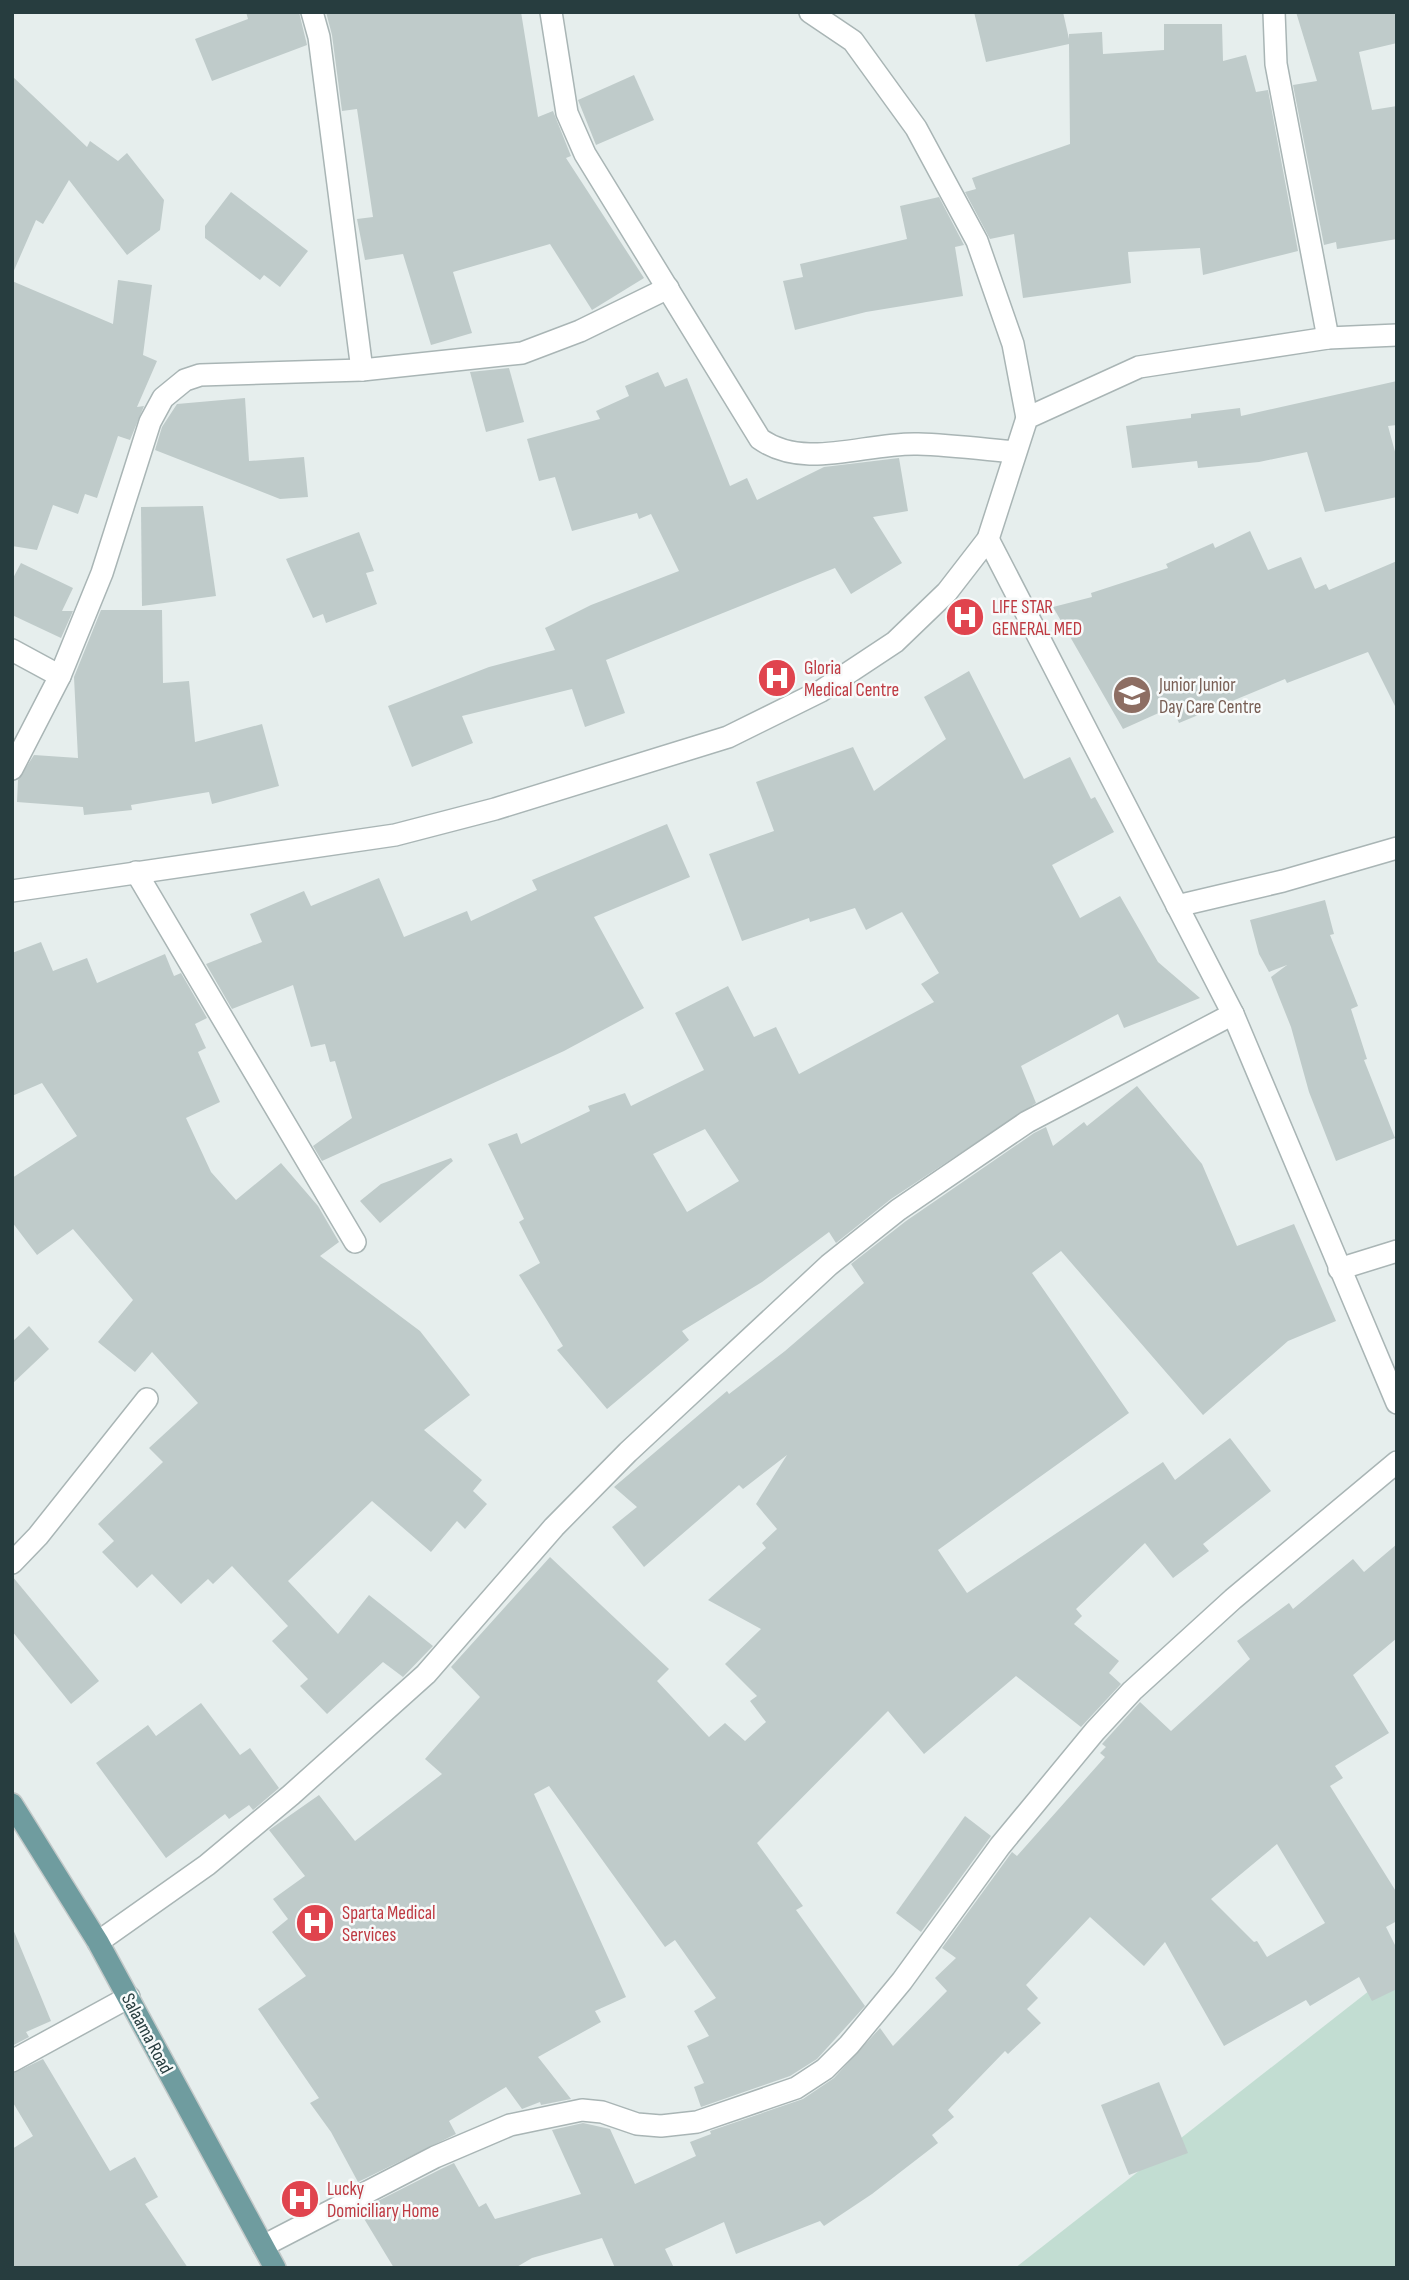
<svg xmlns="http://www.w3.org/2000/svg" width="1409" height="2280" font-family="'Sofia Sans Condensed',sans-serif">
<rect width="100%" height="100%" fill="#e6eeed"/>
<polygon fill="#c2ddd2" points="1397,1969 1397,2268 1015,2268"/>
<g fill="#bfcbca" fill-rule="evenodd">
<polygon points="246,12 299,12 307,45 212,81 195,39 248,19"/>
<polygon points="326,12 521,12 538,117 553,111 571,156 566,158 644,278 592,310 550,244 453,272 472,333 431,345 403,254 365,260 357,219 373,217 357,109 342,111 332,35"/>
<polygon points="974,12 1063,12 1069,39 1069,34 1102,32 1103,54 1164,50 1164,24 1222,24 1223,61 1246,55 1256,92 1268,90 1298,251 1203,275 1200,248 1128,252 1131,283 1023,298 1014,234 990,239 965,192 976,189 972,178 1070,144 1069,44 986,62"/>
<polygon points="1296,12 1397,12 1397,43 1359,52 1372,110 1397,106 1397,239 1337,249 1336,242 1324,245 1293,85 1317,81"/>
<polygon points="634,75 654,120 596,145 578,100"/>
<polygon points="12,76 87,147 90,141 118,161 127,153 164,200 160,230 127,255 69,180 43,224 36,220 12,275"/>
<polygon points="231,192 308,251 280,287 264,275 260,280 205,238 205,226"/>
<polygon points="939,197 964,245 955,247 963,296 866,312 795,330 783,281 803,277 800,264 907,239 900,206"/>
<polygon points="118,280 152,285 143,355 157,361 137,407 144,406 130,440 118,436 97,498 85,494 78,514 53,505 37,550 12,546 12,281 113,324"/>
<polygon points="509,368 524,422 486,432 470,372"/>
<polygon points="658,372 665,387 687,378 730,486 747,478 757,500 824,467 899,458 908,511 873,517 902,563 851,594 835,568 606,660 625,713 585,727 572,689 462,716 473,743 412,767 388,706 489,667 555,650 545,628 591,605 679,571 651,514 639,519 637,513 572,531 555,477 539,481 527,439 600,419 596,411 629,396 625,386"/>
<polygon points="1397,381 1397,425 1388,426 1397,459 1397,497 1325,512 1307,452 1259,462 1198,468 1197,461 1132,468 1126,426 1191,418 1191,414 1240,408 1241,416"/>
<polygon points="245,398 249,461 304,457 308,497 280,499 155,450 162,427 177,404"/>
<polygon points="203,506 216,596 142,606 141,507"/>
<polygon points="1250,531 1268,570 1301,557 1315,589 1326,584 1329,590 1397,561 1397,710 1368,652 1287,683 1285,679 1179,723 1172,707 1123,729 1053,607 1092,597 1091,593 1168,568 1166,564 1213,543 1215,548"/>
<polygon points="359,532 374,571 366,573 377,604 326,623 323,614 313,618 286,559"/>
<polygon points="21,563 73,588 62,611 73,611 61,638 12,615 12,580"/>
<polygon points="101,610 162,610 163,683 189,681 195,742 262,724 279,786 212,804 209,792 131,805 132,810 84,815 83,807 17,802 18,780 34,755 78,758 74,677"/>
<path d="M969,671L1024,779L1070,757L1091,799L1095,797L1114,832L1052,865L1080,918L1120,896L1158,962L1200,998L1124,1028L1118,1014L1021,1066L1036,1103L891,1199L836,1243L829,1232L762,1282L682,1331L689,1340L607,1409L557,1350L563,1346L519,1275L540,1263L519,1222L524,1219L488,1144L517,1133L521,1144L590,1111L588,1106L625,1093L631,1106L704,1070L675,1013L728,986L754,1037L776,1027L799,1074L934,1002L921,984L939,973L902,912L866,930L855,908L810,922L809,918L742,941L709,854L774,831L756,782L853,747L874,791L946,739L924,697ZM705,1129L739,1181L687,1212L653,1154Z"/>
<polygon points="667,824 690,877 594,917 644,1008 564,1051 322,1161 313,1146 352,1118 335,1061 330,1062 325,1044 311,1047 293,985 232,1009 206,964 262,942 250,914 304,891 311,906 379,878 404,937 467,911 471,921 537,890 532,880"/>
<polygon points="1325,900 1334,934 1330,935 1358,1006 1351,1009 1367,1059 1364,1060 1395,1138 1336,1161 1309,1092 1291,1027 1271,977 1287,965 1269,972 1259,954 1250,920"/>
<polygon points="41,942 53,971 87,958 97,983 165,954 174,976 181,973 207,1018 195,1024 206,1048 198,1052 220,1102 186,1118 211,1172 236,1200 281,1163 318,1206 339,1242 320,1256 420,1331 470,1395 424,1430 482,1480 473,1491 487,1504 465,1529 457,1521 431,1552 372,1501 288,1581 338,1634 369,1595 433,1646 403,1677 383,1662 327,1714 300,1686 308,1679 272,1641 288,1626 232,1566 213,1584 208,1579 181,1604 152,1574 137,1588 102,1552 114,1541 98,1524 163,1462 149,1448 198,1403 152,1352 135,1372 98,1342 133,1300 73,1229 37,1255 12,1222 12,1178 77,1136 42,1083 12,1096 12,953"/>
<polygon points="1137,1086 1202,1164 1237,1246 1294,1224 1336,1321 1288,1341 1203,1415 1061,1251 1032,1273 1129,1413 938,1550 967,1593 1163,1462 1175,1480 1230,1438 1271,1491 1203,1544 1209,1551 1173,1578 1145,1543 1076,1609 1082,1616 1074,1624 1119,1661 1109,1673 1121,1684 1081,1727 1016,1676 924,1754 888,1711 757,1843 803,1906 796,1910 865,2006 817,2059 790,2076 701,2107 694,2087 704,2083 687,2046 709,2036 694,2011 716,1998 675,1940 665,1947 549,1786 534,1794 626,1997 595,2011 601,2022 538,2057 571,2099 541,2105 540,2102 522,2109 506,2087 449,2121 456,2134 358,2182 331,2132 310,2103 319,2098 258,2009 306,1976 272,1932 288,1919 273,1899 305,1876 269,1830 319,1795 355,1841 442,1774 425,1759 480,1697 451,1667 550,1557 669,1669 657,1681 709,1737 725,1723 745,1741 766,1722 750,1701 757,1696 725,1664 761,1629 708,1600 766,1548 762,1543 777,1529 756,1504 787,1455 743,1489 739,1485 644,1567 612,1527 637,1507 614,1487 727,1391 729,1394 785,1351 864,1283 851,1264 906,1221 1034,1133 1046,1127 1053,1146 1084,1122 1087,1126"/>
<polygon points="451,1158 453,1161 380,1223 360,1201 381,1184"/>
<polygon points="29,1326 49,1349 12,1384 12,1342"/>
<path d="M1397,1544V1638L1353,1675L1389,1733L1335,1766L1343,1778L1330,1786L1397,1893V1921L1386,1927L1397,1949V1989L1372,2001L1359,1977L1310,2006L1306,2000L1224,2046L1165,1942L1144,1966L1090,1917L1026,1985L1038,1998L1027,2009L1041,2023L1008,2054L1005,2051L948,2110L954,2117L932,2135L938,2143L872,2194L824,2226L820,2221L736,2254L724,2222L665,2249L674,2268H615L602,2238L532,2258L515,2268H394L363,2217L373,2211L370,2205L441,2169L454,2163L479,2207L486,2203L495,2219L581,2194L552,2130L583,2123L610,2129L635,2184L696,2156L690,2142L711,2134L710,2131L803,2099L834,2078L880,2028L893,2046L947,1991L935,1978L956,1958L942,1948L1012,1852L1017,1856L1105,1757L1100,1753L1106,1747L1102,1744L1140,1702L1171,1731L1250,1659L1237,1641L1289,1603L1293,1609L1353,1559L1364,1572ZM1277,1844L1325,1923L1267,1957L1257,1941L1254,1942L1211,1899Z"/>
<polygon points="12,1576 99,1681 71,1704 12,1631"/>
<polygon points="201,1703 240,1755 250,1748 279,1788 253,1810 249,1805 229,1819 225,1814 166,1858 96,1763 148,1725 156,1736"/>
<polygon points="965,1816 991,1836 921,1932 896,1913"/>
<polygon points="13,1929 51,2021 26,2032 29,2037 12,2046"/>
<polygon points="43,2059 110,2171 135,2157 158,2197 145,2204 188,2268 12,2268 12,2149 33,2136 12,2101 12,2074"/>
<polygon points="1159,2082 1188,2153 1129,2175 1101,2105"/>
</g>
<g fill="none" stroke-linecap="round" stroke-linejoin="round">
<g stroke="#a9b5b5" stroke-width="24">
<g id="minor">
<polyline points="312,12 319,37 362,370"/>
<path d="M551,12L567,113L585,154L760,439C806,471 866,442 918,444C950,445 982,449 1015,452"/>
<polyline points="810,12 853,41 916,128 977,241 1013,344 1027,418"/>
<polyline points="1274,12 1276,64 1328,338"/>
<polyline points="988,539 1233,1014 1397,1403"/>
<polyline points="12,650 60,676"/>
<polyline points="12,769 60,676 102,573 150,422 163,398 185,380 200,375 362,370 522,353 580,331 668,288"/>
<polyline points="136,872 355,1242"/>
<polyline points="12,891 395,835 495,809 728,737 821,691 895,642 947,592 988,539 1027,418 1139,367 1328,338 1397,335"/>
<polyline points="1177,906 1283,881 1397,848"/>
<polyline points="1339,1269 1397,1251"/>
<polyline points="12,1563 38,1536 147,1399"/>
<polyline points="98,1942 207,1865 291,1795 426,1674 554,1527 628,1452 829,1265 898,1210 1027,1122 1233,1014"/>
<polyline points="12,2061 129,1997"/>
<polyline points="263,2246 435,2157 510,2125 582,2110 602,2112 637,2124 661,2126 697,2122 796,2088 825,2069 849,2045 902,1981 1000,1846 1095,1731 1132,1691 1233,1599 1397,1462"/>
</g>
</g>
<g stroke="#c3c9c9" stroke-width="24">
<polyline id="major" points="12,1804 98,1942 275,2268"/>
</g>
<use href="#minor" stroke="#fff" stroke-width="21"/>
<use href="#major" stroke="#6f9c9f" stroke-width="21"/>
</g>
<defs>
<g id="hospital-disc" transform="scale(2.0125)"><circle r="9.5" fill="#e0444e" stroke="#f7fafa"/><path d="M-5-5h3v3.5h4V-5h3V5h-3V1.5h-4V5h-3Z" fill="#fff"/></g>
<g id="school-disc" transform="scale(2.0125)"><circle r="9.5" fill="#8d6e63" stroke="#f7fafa"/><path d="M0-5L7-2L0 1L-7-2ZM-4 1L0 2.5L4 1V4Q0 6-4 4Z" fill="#fff"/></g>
</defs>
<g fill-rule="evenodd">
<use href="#hospital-disc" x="965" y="617"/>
<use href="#hospital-disc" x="777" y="678"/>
<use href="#school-disc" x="1132" y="695"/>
<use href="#hospital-disc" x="315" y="1923"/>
<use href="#hospital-disc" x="300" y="2199"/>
</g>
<g text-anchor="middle" stroke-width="5" stroke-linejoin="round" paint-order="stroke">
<g font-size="19" fill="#be3a42" stroke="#f7fafa" text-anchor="start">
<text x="992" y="613">LIFE STAR<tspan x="992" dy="22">GENERAL MED</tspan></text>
<text x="804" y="674">Gloria<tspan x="804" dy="22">Medical Centre</tspan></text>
<text x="342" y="1919">Sparta Medical<tspan x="342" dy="22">Services</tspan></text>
<text x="327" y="2195">Lucky<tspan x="327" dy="22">Domiciliary Home</tspan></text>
</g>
<g font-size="19" fill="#785e54" stroke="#f7fafa" text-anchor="start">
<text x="1159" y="691">Junior Junior<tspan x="1159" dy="22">Day Care Centre</tspan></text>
</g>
<g font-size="19" fill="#273d3f" stroke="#f7fafa">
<text transform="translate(148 2033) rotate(62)" y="7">Salaama Road</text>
</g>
</g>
<rect width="1409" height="2280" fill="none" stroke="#273d3f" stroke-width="28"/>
</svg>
